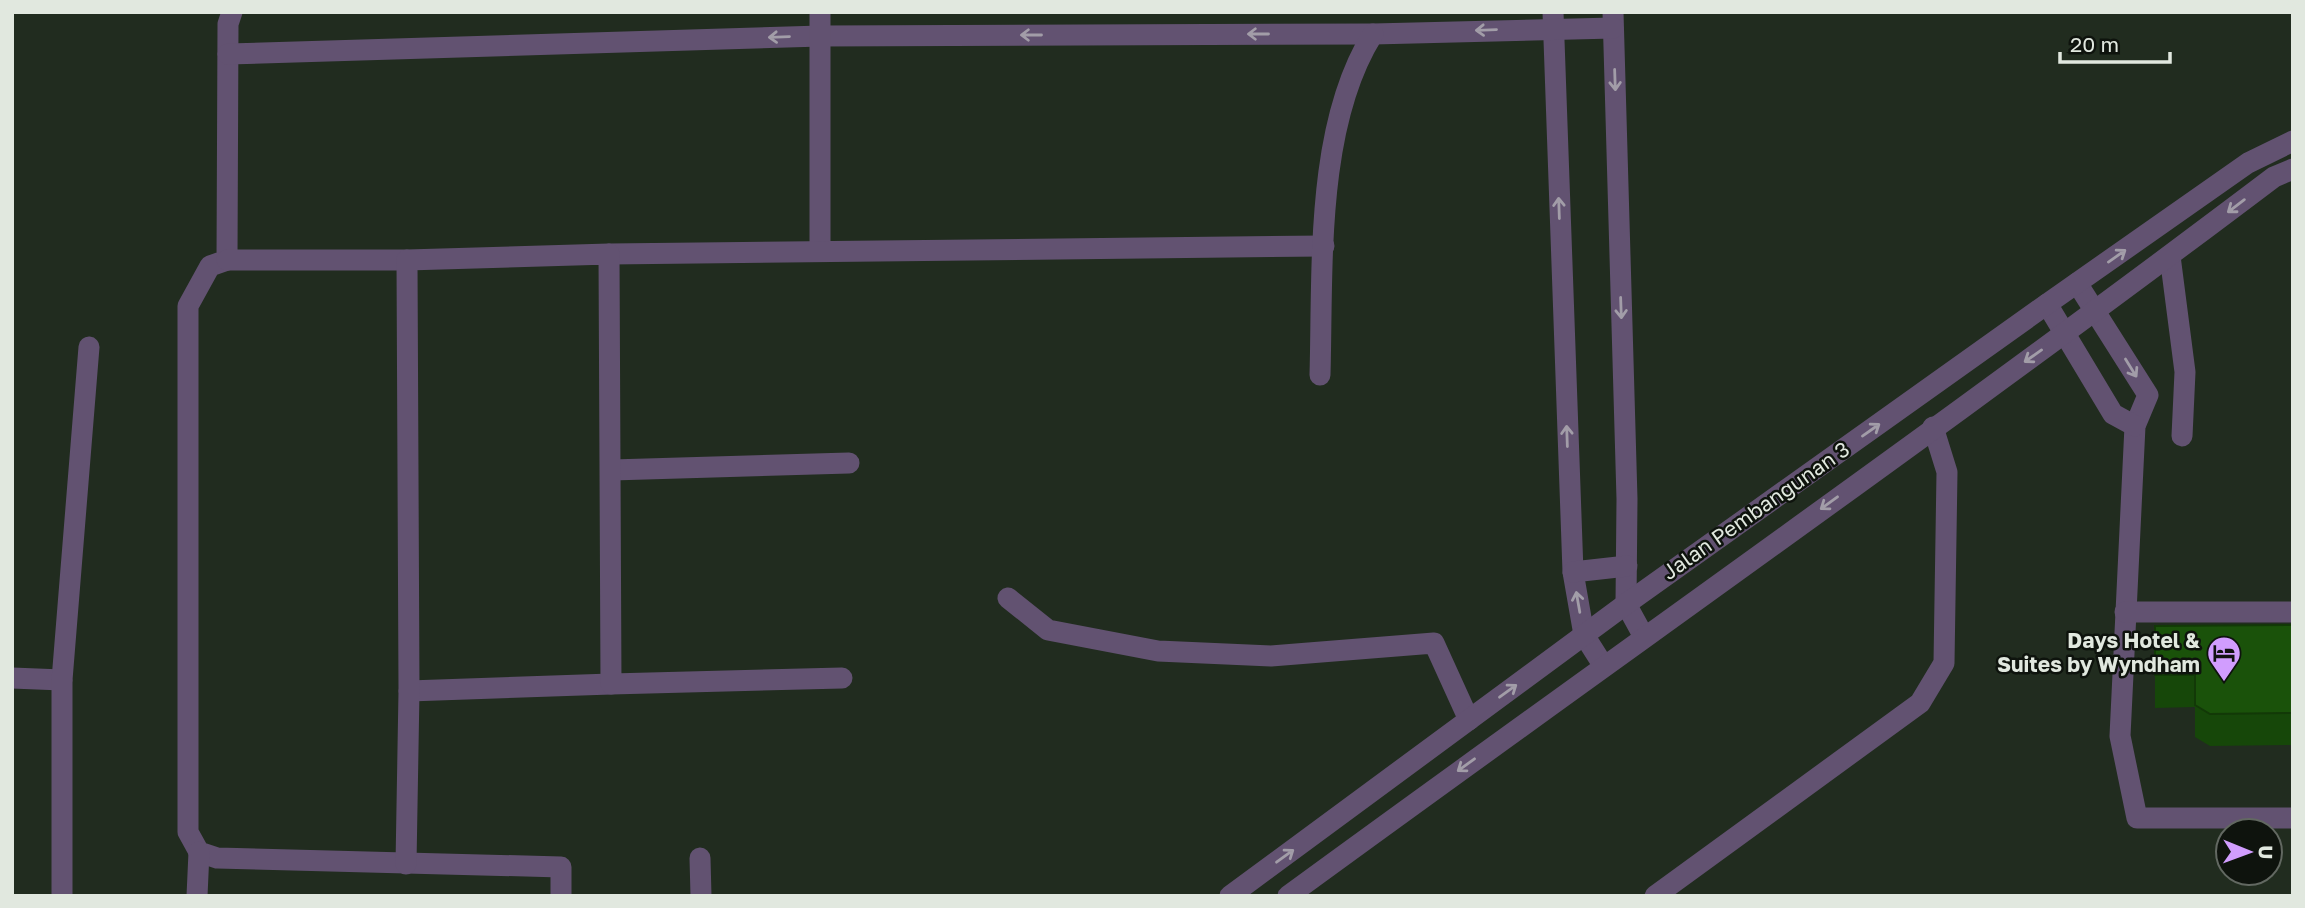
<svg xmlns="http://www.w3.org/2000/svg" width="2305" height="908" font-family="'Golos Text',sans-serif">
<rect width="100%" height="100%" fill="#212c1f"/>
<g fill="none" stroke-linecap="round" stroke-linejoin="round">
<g stroke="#625271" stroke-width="21">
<polyline points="2170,256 2185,372 2182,436"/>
<polyline points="2077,283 2148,395 2135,426 2120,736 2137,818 2293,818"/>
<polyline points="2047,304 2113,414 2135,426"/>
<polyline points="1008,598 1048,630 1158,651 1271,656 1434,643 1469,720"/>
<polyline points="2125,612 2293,612"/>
<polyline points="1655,896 1920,703 1944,663 1947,472 1933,427"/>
</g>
<g stroke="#625271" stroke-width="21">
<polyline points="232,12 228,24 227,260 210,266 188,306 188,832 199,852 217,858 561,867 561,896"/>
<polyline points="1553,12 1573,572 1584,635 1603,665"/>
<polyline points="1613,12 1627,499 1626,604 1644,637"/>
<polyline points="228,54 821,36 1373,34 1613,28"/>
<polyline points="820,250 820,12"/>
<polyline points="609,254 1324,246"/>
<polyline points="227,260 407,260"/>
<path d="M1320,375C1323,268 1315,126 1373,34"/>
<polyline points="612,470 849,463"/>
<polyline points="1573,572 1627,566"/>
<polyline points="12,678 62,680"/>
<polyline points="409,691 611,684"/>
<polyline points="700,858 701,896"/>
<polyline points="406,864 409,691 407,260 609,254 611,684 842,678"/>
<polyline points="62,896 62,680 89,347"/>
<polyline points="197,896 199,852"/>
</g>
<g stroke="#625271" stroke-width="21">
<polyline points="1230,896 1626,604 2047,304 2248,163 2293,141"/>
<path d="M1288,896C1616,656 1950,422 2274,177L2293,169"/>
</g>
</g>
<polygon fill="#164709" points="2293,625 2293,745 2210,746 2195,737 2195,707 2155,708 2155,626"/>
<polygon fill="#1a520a" stroke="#123907" stroke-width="2" points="2293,625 2293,713 2210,714 2195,705 2195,675 2155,675 2155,626"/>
<defs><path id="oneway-shaft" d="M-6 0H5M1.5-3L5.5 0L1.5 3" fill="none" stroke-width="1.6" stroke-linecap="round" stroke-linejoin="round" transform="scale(1.75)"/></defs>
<g stroke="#a29da8">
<use href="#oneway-shaft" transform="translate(1486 30) rotate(178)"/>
<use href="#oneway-shaft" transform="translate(1258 34) rotate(180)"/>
<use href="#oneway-shaft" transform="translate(1031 35) rotate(180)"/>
<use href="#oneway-shaft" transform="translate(779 37) rotate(178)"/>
<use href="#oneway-shaft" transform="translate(1615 80) rotate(88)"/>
<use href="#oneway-shaft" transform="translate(2236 206) rotate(143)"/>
<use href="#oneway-shaft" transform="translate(1559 208) rotate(-92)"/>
<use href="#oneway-shaft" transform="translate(2117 256) rotate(-35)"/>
<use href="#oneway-shaft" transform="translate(1621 308) rotate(88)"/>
<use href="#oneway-shaft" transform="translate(2033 356) rotate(145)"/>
<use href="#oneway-shaft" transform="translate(2131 368) rotate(58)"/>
<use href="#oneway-shaft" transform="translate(1871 430) rotate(-35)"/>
<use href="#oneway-shaft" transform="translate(1567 436) rotate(-92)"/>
<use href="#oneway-shaft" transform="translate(1829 503) rotate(144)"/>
<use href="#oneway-shaft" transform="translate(1578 602) rotate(-100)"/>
<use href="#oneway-shaft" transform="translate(1508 691) rotate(-36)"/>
<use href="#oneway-shaft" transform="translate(1466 765) rotate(144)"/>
<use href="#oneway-shaft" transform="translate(1285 856) rotate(-36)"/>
</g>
<defs>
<g id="hotel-pin" transform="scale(1.75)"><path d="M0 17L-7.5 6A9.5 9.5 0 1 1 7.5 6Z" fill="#d19dfe" stroke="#0e130d"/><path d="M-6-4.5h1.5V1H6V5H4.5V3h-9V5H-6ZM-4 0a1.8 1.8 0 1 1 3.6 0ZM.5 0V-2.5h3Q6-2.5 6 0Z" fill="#111"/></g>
</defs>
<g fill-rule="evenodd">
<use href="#hotel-pin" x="2224" y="653"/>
</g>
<g text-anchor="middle" stroke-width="5" stroke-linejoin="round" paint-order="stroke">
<g font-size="21" fill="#e1e8df" stroke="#0e130d">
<text transform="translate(1756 511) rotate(-35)" y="7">Jalan Pembangunan 3</text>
</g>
<g font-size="21" font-weight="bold" fill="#e1e8df" stroke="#0e130d" text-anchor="end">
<text x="2200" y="648">Days Hotel &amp;<tspan x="2200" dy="24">Suites by Wyndham</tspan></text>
</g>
</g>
<rect width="2305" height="908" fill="none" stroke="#e1e8df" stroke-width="28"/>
<g transform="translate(2249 852) rotate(91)"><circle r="33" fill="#0e130d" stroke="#626861" stroke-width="2"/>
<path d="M0-5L12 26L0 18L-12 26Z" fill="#d19dfe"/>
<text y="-10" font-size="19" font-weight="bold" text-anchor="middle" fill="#e1e8df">U</text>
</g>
<path d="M2060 52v10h110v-10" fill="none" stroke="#e1e8df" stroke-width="3.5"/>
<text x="2070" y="52" font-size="21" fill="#e1e8df" stroke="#0e130d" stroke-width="5" paint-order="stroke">20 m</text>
</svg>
